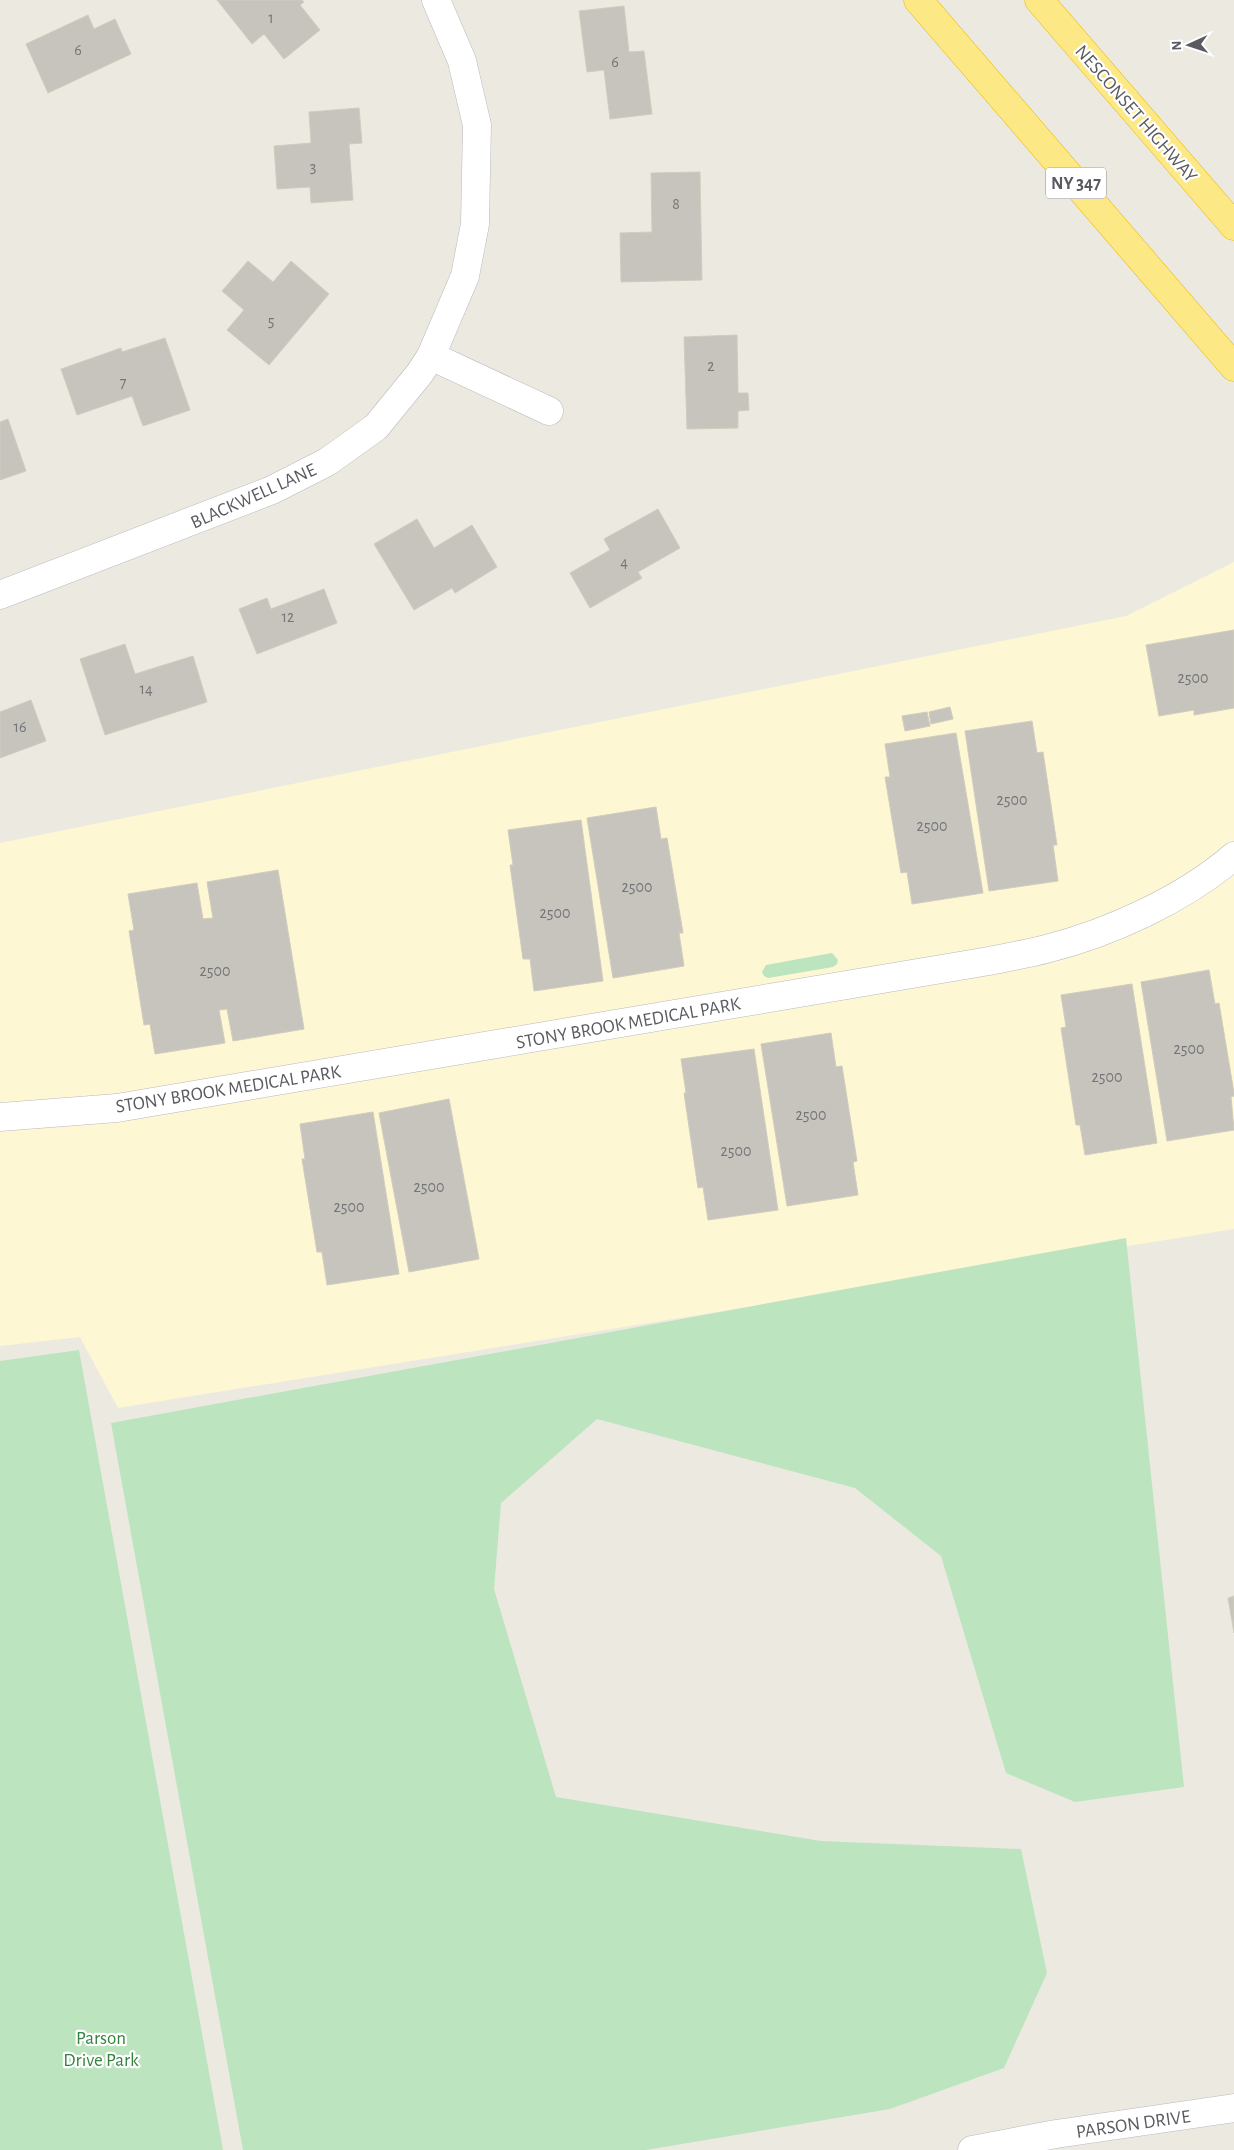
<svg xmlns="http://www.w3.org/2000/svg" width="1234" height="2150" font-family="'Alegreya Sans',sans-serif">
<rect width="100%" height="100%" fill="#eceae0"/>
<polygon fill="#fdf7d3" points="1234,562 1234,1229 118,1408 80,1337 0,1346 0,843 1126,616"/>
<g fill="#bbe4bf">
<polygon points="832,953 838,960 837,964 833,967 768,978 764,976 762,972 766,965"/>
<polygon points="1126,1238 1184,1787 1075,1802 1006,1773 941,1556 855,1488 597,1419 501,1503 494,1589 556,1797 821,1841 1021,1849 1047,1973 1004,2068 890,2109 646,2150 243,2150 111,1423"/>
<polygon points="79,1350 223,2150 0,2150 0,1361"/>
</g>
<g fill="#c6c4bd" stroke="#d0ccbe">
<polygon points="217,0 302,0 304,2 300,5 320,30 284,59 264,34 252,44"/>
<polygon points="624,6 629,52 644,51 652,114 610,119 604,70 587,72 579,11"/>
<polygon points="88,15 94,29 115,19 131,54 48,93 26,44"/>
<polygon points="359,108 362,143 349,144 353,200 311,203 310,187 277,189 274,146 311,143 309,112"/>
<polygon points="700,172 702,280 621,282 620,233 652,232 651,173"/>
<polygon points="248,261 273,282 291,261 329,294 269,365 227,330 244,310 222,291"/>
<polygon points="737,335 738,393 748,393 749,410 738,411 738,428 687,429 684,337"/>
<polygon points="165,338 190,410 143,426 132,396 77,415 61,369 121,348 122,352"/>
<polygon points="8,419 26,471 0,480 0,422"/>
<polygon points="658,509 680,548 638,572 642,578 590,608 570,573 610,550 604,539"/>
<polygon points="417,519 434,548 472,525 497,567 455,593 452,588 414,610 374,544"/>
<polygon points="324,589 337,623 257,654 239,609 267,598 271,609"/>
<polygon points="1234,630 1234,708 1194,715 1194,710 1159,716 1146,645"/>
<polygon points="125,644 135,674 193,656 207,702 105,735 80,659"/>
<polygon points="31,700 46,741 0,758 0,712"/>
<polygon points="950,707 953,719 931,724 929,712"/>
<polygon points="927,712 930,726 905,731 902,716"/>
<polygon points="1032,721 1037,753 1043,752 1057,845 1053,845 1058,881 989,891 965,731"/>
<polygon points="956,733 983,893 912,904 907,872 901,873 885,777 890,777 885,744"/>
<polygon points="656,807 661,839 667,838 683,933 679,933 684,966 613,978 587,818"/>
<polygon points="581,820 603,981 534,991 530,959 523,959 510,865 513,865 508,830"/>
<polygon points="278,870 304,1029 233,1041 227,1009 219,1010 225,1043 155,1054 150,1024 144,1025 129,931 134,930 128,894 197,883 203,919 213,918 207,882"/>
<polygon points="1209,970 1215,1004 1219,1003 1234,1093 1234,1096 1231,1097 1234,1130 1167,1141 1141,982"/>
<polygon points="1132,984 1157,1143 1085,1155 1080,1125 1076,1125 1061,1028 1066,1027 1061,995"/>
<polygon points="831,1033 836,1067 842,1066 857,1161 853,1162 858,1195 787,1206 761,1044"/>
<polygon points="754,1049 778,1210 708,1220 703,1187 698,1188 684,1093 686,1093 681,1059"/>
<polygon points="449,1099 479,1259 409,1272 379,1113"/>
<polygon points="373,1112 399,1274 327,1285 322,1252 317,1252 302,1159 305,1159 300,1124"/>
<polygon points="1234,1596 1234,1633 1228,1598"/>
</g>
<g fill="none" stroke-linecap="round" stroke-linejoin="round">
<g stroke="#b8b9bf" stroke-width="29">
<g id="minor">
<polyline points="431,356 549,411"/>
<polyline points="0,595 272,490 327,462 376,427 420,373 431,356 465,276 475,224 477,125 462,61 436,0"/>
<path d="M0,1117L117,1108L989,961C1008,957 1027,954 1046,949C1110,933 1184,899 1234,856"/>
<polyline points="972,2150 1056,2134 1234,2108"/>
</g>
</g>
<g stroke="#ebb601" stroke-width="29">
<g id="highway">
<polyline points="918,0 1234,367"/>
<polyline points="1039,0 1234,226"/>
</g>
</g>
<use href="#minor" stroke="#fff" stroke-width="28"/>
<use href="#highway" stroke="#fce986" stroke-width="28"/>
</g>
<g text-anchor="middle" stroke-width="4.5" stroke-linejoin="round" paint-order="stroke">
<g font-size="16" fill="#747578">
<text x="271" y="23">1</text>
<text x="78" y="55">6</text>
<text x="615" y="67">6</text>
<text x="313" y="172">3</text>
<text x="676" y="209">8</text>
<text x="271" y="326">5</text>
<text x="711" y="371">2</text>
<text x="123" y="388">7</text>
<text x="624" y="567">4</text>
<text x="288" y="622">12</text>
<text x="1193" y="683">2500</text>
<text x="146" y="694">14</text>
<text x="20" y="732">16</text>
<text x="1012" y="805">2500</text>
<text x="932" y="831">2500</text>
<text x="637" y="892">2500</text>
<text x="555" y="918">2500</text>
<text x="215" y="976">2500</text>
<text x="1189" y="1054">2500</text>
<text x="1107" y="1082">2500</text>
<text x="811" y="1120">2500</text>
<text x="736" y="1156">2500</text>
<text x="429" y="1192">2500</text>
<text x="349" y="1212">2500</text>
</g>
<rect fill="#fff" stroke="#8b8c90" stroke-width="1" x="1046" y="167.5" width="60" height="31" rx="4"/>
<g font-size="18" font-weight="bold" fill="#595b61">
<text x="1076" y="189">NY 347</text>
</g>
<g font-size="19" fill="#595b61" stroke="#fff">
<text transform="translate(1137 113) rotate(49)" y="7">NESCONSET HIGHWAY</text>
<text transform="translate(253 495) rotate(-24)" y="7">BLACKWELL LANE</text>
<text transform="translate(628 1022) rotate(-10)" y="7">STONY BROOK MEDICAL PARK</text>
<text transform="translate(228 1088) rotate(-9)" y="7">STONY BROOK MEDICAL PARK</text>
<text transform="translate(1133 2123) rotate(-8)" y="7">PARSON DRIVE</text>
</g>
<g font-size="19" fill="#34843f" stroke="#fff">
<text x="101" y="2044">Parson<tspan x="101" dy="22">Drive Park</tspan></text>
</g>
</g>
<g transform="translate(1189 45) rotate(267)" stroke="#ffffff" stroke-width="4" paint-order="stroke">
<path d="M0-4L9 19L0 12L-9 19Z" fill="#595b61"/>
<text y="-8" font-size="14" font-weight="bold" text-anchor="middle" fill="#595b61">N</text>
</g>
</svg>
